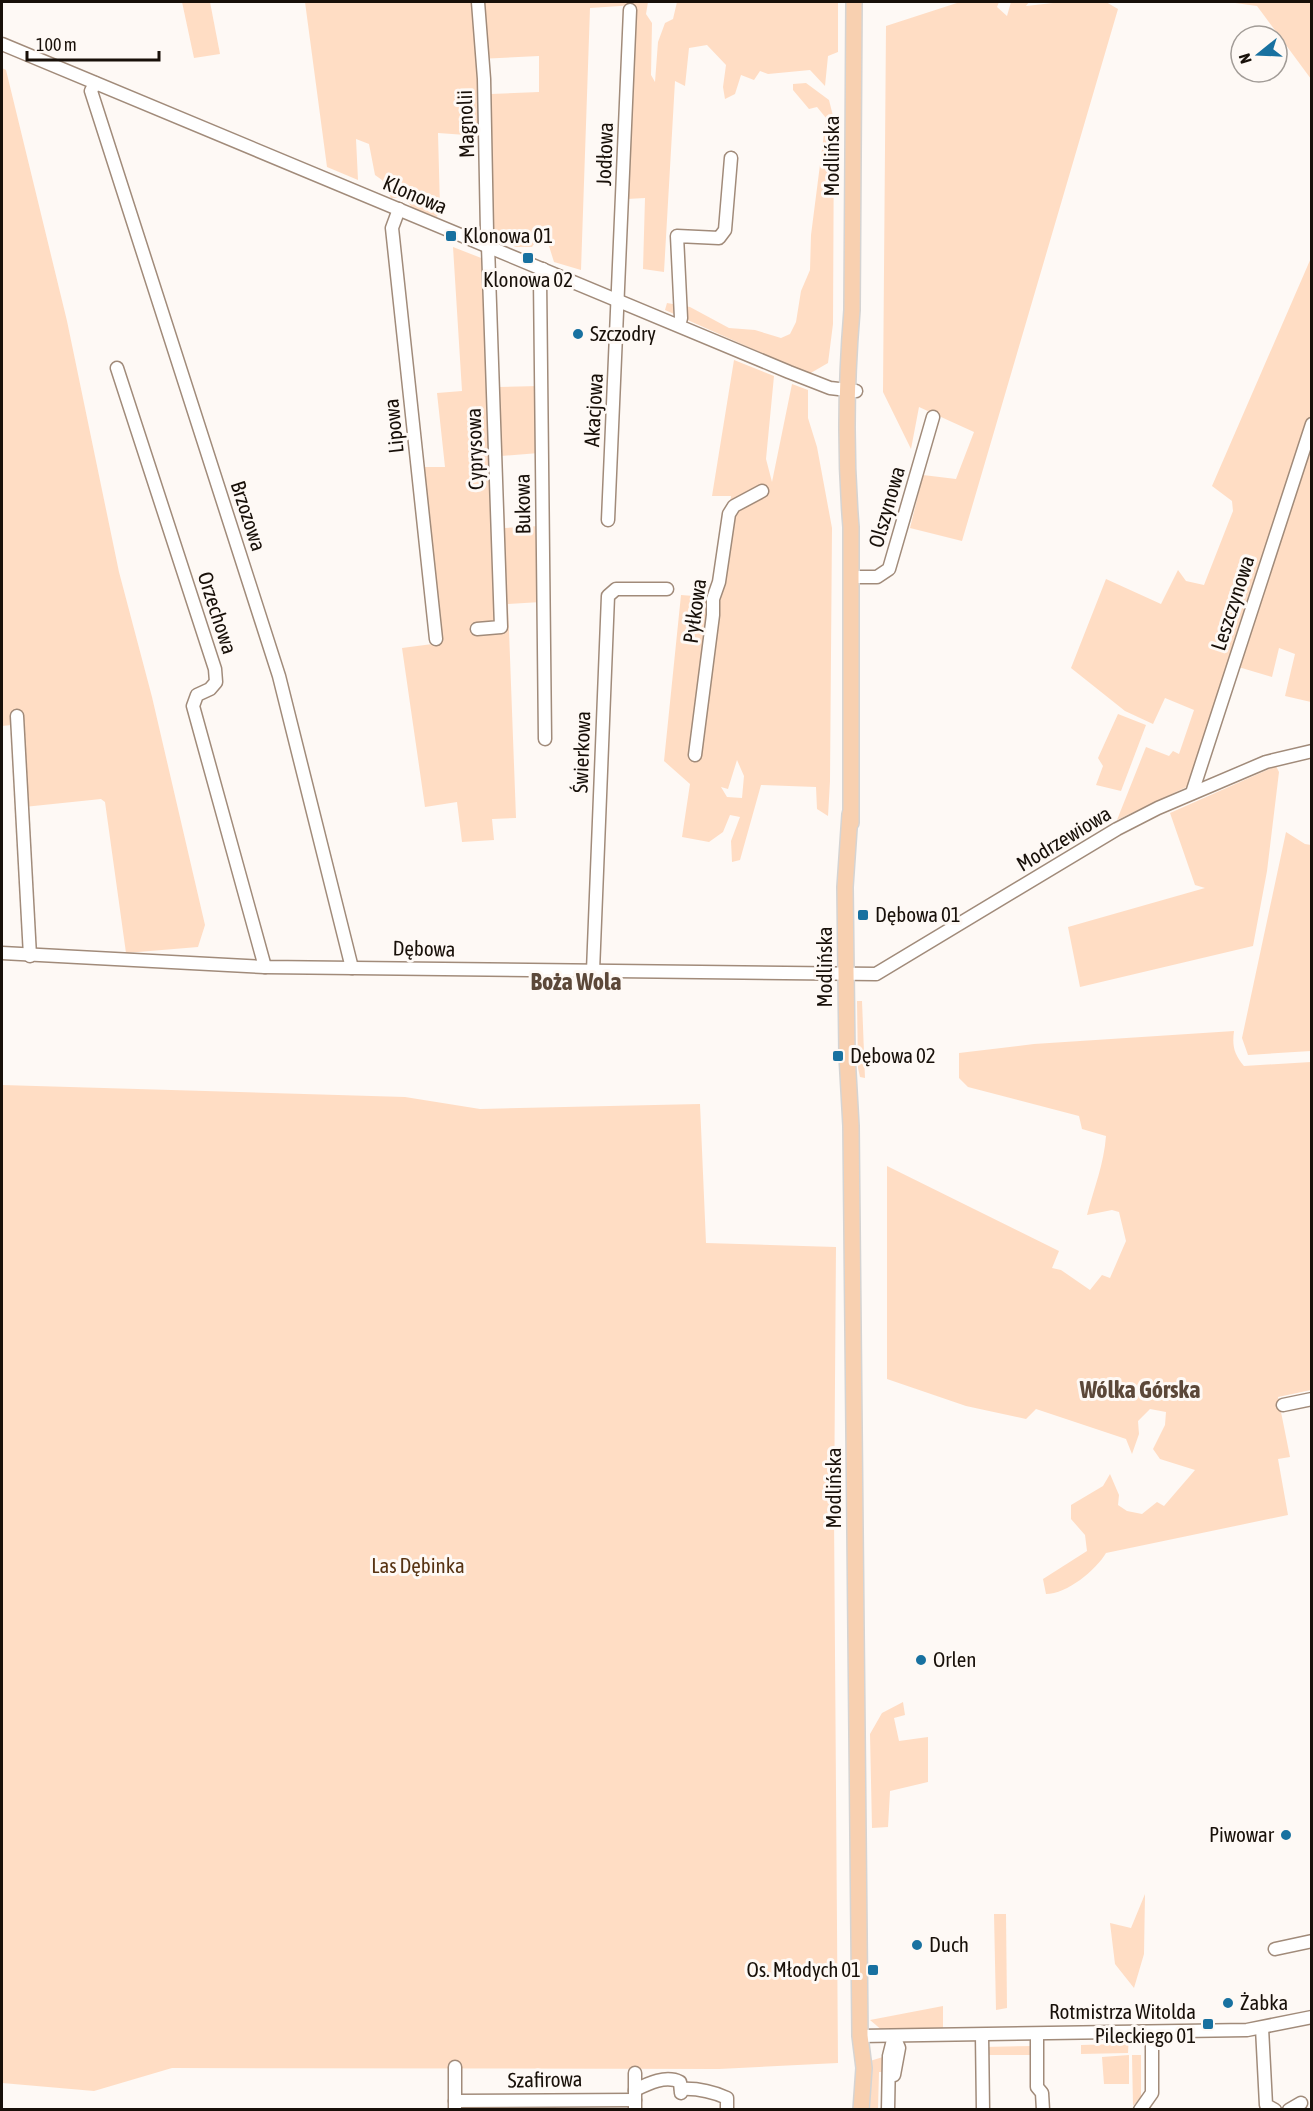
<svg xmlns="http://www.w3.org/2000/svg" width="1313" height="2111" font-family="'Asap Condensed',sans-serif">
<rect width="100%" height="100%" fill="#fef9f5"/>
<g fill="#ffddc4" fill-rule="evenodd">
<polygon points="182,2 210,2 220,54 194,58"/>
<polygon points="305,2 648,2 646,14 652,23 651,75 655,82 658,42 665,23 673,19 677,2 838,2 838,52 828,56 825,86 810,70 768,74 760,71 754,80 741,75 735,94 725,99 723,87 726,65 707,45 689,48 685,86 675,81 664,272 643,269 645,198 627,199 635,5 590,8 581,270 554,262 549,246 538,238 532,247 516,247 493,238 491,94 539,92 539,56 478,59 480,136 438,133 440,208 437,217 412,208 405,197 391,198 382,180 375,175 369,144 356,139 358,180 327,167"/>
<polygon points="960,2 999,2 997,7 1007,16 1011,2 1029,2 1026,6 1062,2 1106,2 1118,9 962,541 910,528 923,475 956,479 974,432 919,407 911,449 883,392 886,26"/>
<polygon points="1228,2 1311,2 1311,79 1257,6"/>
<polygon points="2,68 6,70 67,321 119,572 152,697 205,925 198,947 126,953 105,802 101,799 24,807 21,724 2,726"/>
<polygon points="806,83 829,100 834,120 833,324 828,363 809,374 665,310 667,303 690,307 729,328 755,330 781,338 790,334 796,322 801,291 810,270 811,235 826,118 817,107 809,109 793,90 793,84"/>
<polygon points="453,247 494,263 499,387 539,386 539,453 501,456 505,528 540,526 541,602 508,604 516,818 492,819 494,840 462,842 457,802 425,807 402,648 440,643 422,467 445,467 437,393 462,391"/>
<polygon points="1311,258 1311,702 1285,696 1295,654 1279,648 1272,677 1235,666 1195,783 1117,820 1146,747 1169,756 1173,751 1179,754 1194,710 1165,698 1153,724 1125,711 1071,668 1106,579 1161,604 1178,570 1186,581 1204,585 1233,511 1232,501 1212,486"/>
<path d="M734,360L774,376L766,459L772,482L792,384L808,390V418L817,447L832,528L830,781L828,816L817,809L816,787L761,785L740,860L732,862L731,841L740,817L730,815L723,832L709,842L682,837L690,784L664,761L681,595L720,598L731,496H712ZM737,760L744,776L742,798L727,797L721,787L728,789Z"/>
<polygon points="1118,714 1146,725 1121,791 1096,785 1103,766 1098,758"/>
<polygon points="1276,766 1279,772 1267,871 1253,946 1080,987 1068,927 1205,888 1195,885 1170,813"/>
<polygon points="1286,832 1305,844 1311,845 1311,1051 1248,1055 1242,1038"/>
<polygon points="857,1001 862,1001 865,1078 860,1077 858,1068"/>
<path d="M1234,1031C1232,1046 1234,1054 1244,1066L1311,1062V1390L1278,1397L1290,1457L1278,1459L1288,1515L1106,1553C1096,1570 1067,1594 1046,1594L1043,1579L1087,1551L1085,1535L1071,1519V1505L1103,1486L1110,1474L1119,1495L1118,1505L1127,1511L1142,1514L1157,1502L1164,1506L1195,1470L1160,1459L1153,1449L1165,1425L1166,1412L1150,1409L1138,1421L1139,1434L1132,1454L1126,1439L1036,1409L1026,1419L966,1406L887,1379V1166L1059,1251L1052,1268L1061,1270L1090,1290L1102,1275L1110,1278L1126,1241L1119,1212L1112,1210L1087,1215C1094,1188 1104,1164 1106,1136L1082,1129L1079,1116L968,1087L959,1078V1053L1034,1044Z"/>
<polygon points="2,1085 405,1097 480,1109 700,1104 706,1243 836,1247 834,1515 838,2063 719,2069 172,2068 94,2091 2,2083"/>
<polygon points="903,1702 905,1715 894,1718 899,1741 928,1737 928,1782 890,1791 888,1827 872,1828 870,1734 882,1713"/>
<polygon points="1145,1894 1144,1954 1134,1988 1115,1964 1110,1923 1131,1928"/>
<polygon points="994,1914 1006,1914 1007,2008 996,2010"/>
<polygon points="943,2006 943,2029 883,2031 870,2020"/>
<polygon points="1129,2035 1128,2053 1081,2054 1081,2045 1118,2044 1118,2036"/>
<polygon points="1035,2046 1035,2055 984,2055 984,2047"/>
<polygon points="1129,2055 1129,2084 1104,2084 1102,2057"/>
<polygon points="1132,2055 1141,2055 1141,2097 1133,2106"/>
<polygon points="886,2056 885,2072 879,2072 878,2109 867,2109 870,2061"/>
</g>
<g fill="none" stroke-linecap="round" stroke-linejoin="round">
<g stroke="#a18b7a" stroke-width="15">
<g id="minor">
<polyline points="478,2 484,79 487,232 484,244"/>
<polyline points="2,44 789,372 830,388 856,391"/>
<polyline points="95,83 91,91 279,676 352,968"/>
<polyline points="399,209 392,228 436,639"/>
<polyline points="543,269 540,278 545,739"/>
<polyline points="679,325 681,318 677,236 719,238 725,230 731,158"/>
<polyline points="117,368 215,669 216,682 210,689 197,695 193,706 265,967"/>
<polyline points="608,520 630,10"/>
<polyline points="851,577 877,577 889,569 933,417"/>
<polyline points="477,629 501,627 488,246"/>
<polyline points="17,716 30,956"/>
<polyline points="695,755 713,615 713,599 719,582 729,514 734,506 762,491"/>
<polyline points="1192,793 1312,424"/>
<polyline points="2,953 265,967 876,974 1117,829 1158,808 1266,762 1312,751"/>
<polyline points="593,971 608,596 616,589 667,589"/>
<polyline points="1283,1405 1312,1399"/>
<polyline points="1275,1949 1312,1941"/>
<polyline points="1262,2028 1266,2105 1275,2110"/>
<polyline points="1037,2034 1037,2087 1042,2093 1043,2110"/>
<polyline points="982,2035 983,2110"/>
<polyline points="860,2036 1247,2030 1312,2017"/>
<polyline points="894,2036 899,2048 894,2075"/>
<polyline points="455,2067 455,2108"/>
<path d="M681,2089C698,2088 711,2091 727,2098V2110"/>
<path d="M635,2090C649,2083 666,2075 680,2082L681,2093"/>
<polyline points="455,2101 635,2100"/>
<polyline points="635,2110 635,2073"/>
<polyline points="888,2110 889,2056 894,2036"/>
<polyline points="1140,2110 1152,2093 1152,2032"/>
<polyline points="1289,2110 1301,2103"/>
</g>
</g>
<g stroke="#d5d4d3" stroke-width="18">
<g id="major">
<polyline points="850,814 845,887 847,1055 851,1126 860,2036 864,2068 861,2110"/>
<path d="M851,823V527C845,455 846,382 852,310L854,2"/>
</g>
</g>
<use href="#minor" stroke="#fff" stroke-width="12"/>
<use href="#major" stroke="#f8d0b0" stroke-width="15"/>
</g>
<g fill="#1871a0" stroke="#fef9f5" stroke-width="2">
<rect x="445" y="230" width="12" height="12" rx="3"/>
<rect x="522" y="252" width="12" height="12" rx="3"/>
<circle cx="578" cy="334" r="6"/>
<rect x="857" y="909" width="12" height="12" rx="3"/>
<rect x="832" y="1050" width="12" height="12" rx="3"/>
<circle cx="921" cy="1660" r="6"/>
<circle cx="1286" cy="1835" r="6"/>
<circle cx="917" cy="1945" r="6"/>
<rect x="867" y="1964" width="12" height="12" rx="3"/>
<circle cx="1228" cy="2003" r="6"/>
<rect x="1202" y="2018" width="12" height="12" rx="3"/>
</g>
<g text-anchor="middle" stroke-width="6" stroke-linejoin="round" paint-order="stroke">
<g font-size="21" fill="#181009" stroke="#fef9f5">
<text transform="translate(466 124) rotate(-92)" y="7">Magnolii</text>
<text transform="translate(605 154) rotate(-88)" y="7">Jodłowa</text>
<text transform="translate(832 156) rotate(-90)" y="7">Modlińska</text>
<text transform="translate(415 195) rotate(23)" y="7">Klonowa</text>
<text transform="translate(594 410) rotate(-87)" y="7">Akacjowa</text>
<text transform="translate(394 426) rotate(-96)" y="7">Lipowa</text>
<text transform="translate(475 449) rotate(-92)" y="7">Cyprysowa</text>
<text transform="translate(523 504) rotate(-91)" y="7">Bukowa</text>
<text transform="translate(887 507) rotate(-74)" y="7">Olszynowa</text>
<text transform="translate(248 516) rotate(72)" y="7">Brzozowa</text>
<text transform="translate(1233 603) rotate(-72)" y="7">Leszczynowa</text>
<text transform="translate(695 611) rotate(-82)" y="7">Pyłkowa</text>
<text transform="translate(217 613) rotate(72)" y="7">Orzechowa</text>
<text transform="translate(582 752) rotate(-88)" y="7">Świerkowa</text>
<text transform="translate(1064 839) rotate(-31)" y="7">Modrzewiowa</text>
<text transform="translate(424 949) rotate(1)" y="7">Dębowa</text>
<text transform="translate(825 967) rotate(-90)" y="7">Modlińska</text>
<text transform="translate(834 1488) rotate(-90)" y="7">Modlińska</text>
<text transform="translate(545 2080) rotate(-1)" y="7">Szafirowa</text>
</g>
<g font-size="21" fill="#181009" stroke="#fef9f5" text-anchor="start">
<text x="463" y="243">Klonowa 01</text>
<text x="528" y="287" text-anchor="middle">Klonowa 02</text>
<text x="590" y="341">Szczodry</text>
<text x="875" y="922">Dębowa 01</text>
<text x="850" y="1063">Dębowa 02</text>
<text x="933" y="1667">Orlen</text>
<text x="1274" y="1842" text-anchor="end">Piwowar</text>
<text x="929" y="1952">Duch</text>
<text x="861" y="1977" text-anchor="end">Os. Młodych 01</text>
<text x="1240" y="2010">Żabka</text>
<text x="1196" y="2019" text-anchor="end">Rotmistrza Witolda<tspan x="1196" dy="24">Pileckiego 01</tspan></text>
</g>
<g font-size="21" fill="#573313" stroke="#fef9f5">
<text x="418" y="1573">Las Dębinka</text>
</g>
<g font-size="24" font-weight="bold" fill="#5c4839" stroke="#fef9f5">
<text x="576" y="990">Boża Wola</text>
<text x="1140" y="1398">Wólka Górska</text>
</g>
</g>
<rect width="1313" height="2111" fill="none" stroke="#181009" stroke-width="6"/>
<g transform="translate(1259 54) rotate(252)"><circle r="28" fill="#fef9f5" stroke="#a29c97" stroke-width="1.5"/>
<path d="M0-4.5L10 22L0 15L-10 22Z" fill="#1871a0"/>
<text y="-9" font-size="16" font-weight="bold" text-anchor="middle" fill="#181009">N</text>
</g>
<path d="M27 51v9h132v-9" fill="none" stroke="#181009" stroke-width="3"/>
<text x="36" y="51" font-size="18" fill="#181009" stroke="#fef9f5" stroke-width="4.5" paint-order="stroke">100 m</text>
</svg>
